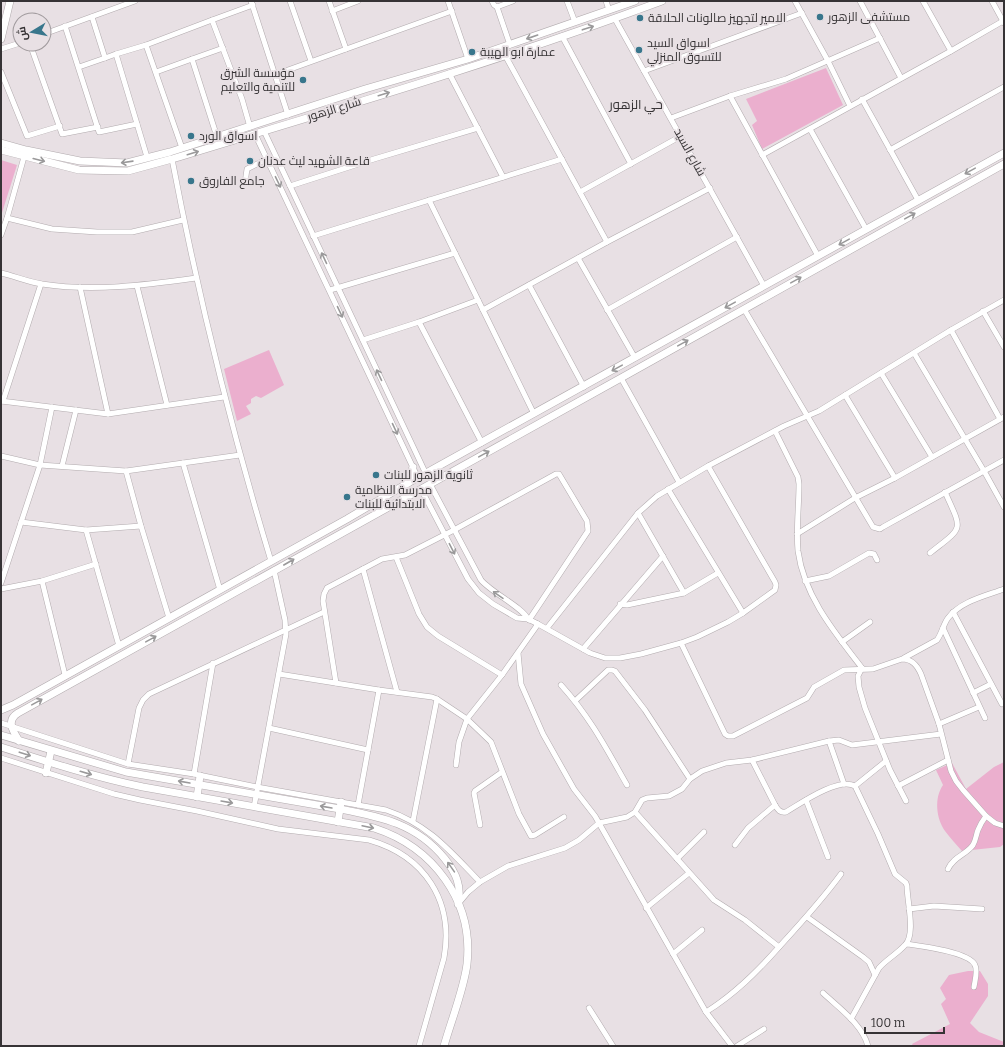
<svg xmlns="http://www.w3.org/2000/svg" width="1005" height="1047" font-family="Bitter,Cairo,serif">
<rect width="100%" height="100%" fill="#e8e0e4"/>
<g fill="#ebafce">
<polygon points="826,68 843,105 762,149 752,125 757,121 746,99"/>
<polygon points="1,160 17,165 1,216"/>
<polygon points="269,350 284,385 261,398 256,396 251,399 251,403 246,406 251,414 237,421 224,369"/>
<path d="M1004,762V844L1000,847L962,851C956,844 950,838 945,831C936,818 934,798 943,785L936,770L952,763L966,789L994,767Z"/>
<polygon points="968,971 980,971 988,984 988,996 970,1023 979,1032 1004,1042 1004,1046 913,1046 912,1044 950,1024 941,1004 946,999 940,988 949,975"/>
</g>
<g fill="none" stroke-linecap="round" stroke-linejoin="round">
<g stroke="#b2abae" stroke-width="6">
<g id="street">
<polyline points="251,1 288,115"/>
<polyline points="290,1 311,61"/>
<polyline points="329,1 346,49"/>
<polyline points="448,1 468,59"/>
<polyline points="492,1 494,5 497,7 513,1"/>
<polyline points="567,1 575,22"/>
<polyline points="606,1 609,10"/>
<polyline points="795,1 828,61 850,106"/>
<polyline points="860,1 901,78"/>
<polyline points="923,1 951,51"/>
<polyline points="992,1 1004,23"/>
<polyline points="497,7 510,45"/>
<polyline points="332,11 358,1"/>
<polyline points="92,17 105,58 116,54 147,157"/>
<polyline points="615,19 764,286"/>
<polyline points="65,26 99,132 137,124"/>
<polyline points="44,34 135,1"/>
<polyline points="562,36 631,164"/>
<polyline points="30,44 62,134 98,127"/>
<polyline points="146,45 182,148"/>
<polyline points="1,49 20,43"/>
<polyline points="116,54 146,45 212,20"/>
<polyline points="505,55 607,242 710,188"/>
<polyline points="192,59 223,48"/>
<polyline points="79,67 105,58"/>
<polyline points="644,71 802,13"/>
<polyline points="1,72 27,136 60,126"/>
<polyline points="156,72 192,59 217,137"/>
<polyline points="449,73 503,177"/>
<polyline points="274,75 452,11"/>
<polyline points="730,96 818,256"/>
<polyline points="862,99 918,200"/>
<polyline points="671,118 730,96 786,79 880,38"/>
<polyline points="250,127 242,99 212,20 253,5"/>
<polyline points="810,129 866,229"/>
<polyline points="264,131 426,474"/>
<polyline points="255,134 418,478"/>
<polyline points="890,150 1004,87"/>
<polyline points="762,155 951,51 1003,21"/>
<path d="M172,159C198,295 231,429 271,561"/>
<polyline points="245,183 247,169 267,159"/>
<polyline points="290,186 374,159 478,128"/>
<polyline points="580,192 681,136"/>
<polyline points="429,200 534,414"/>
<polyline points="7,218 52,229 97,232 132,232 183,220"/>
<polyline points="1,235 7,218 24,157"/>
<polyline points="313,236 562,159"/>
<polyline points="578,258 635,358"/>
<path d="M1,273C14,276 29,282 42,284C93,292 145,285 196,278"/>
<polyline points="529,285 584,387"/>
<polyline points="137,286 167,405"/>
<polyline points="80,287 108,414"/>
<polyline points="330,290 455,253"/>
<polyline points="744,309 873,527 880,529 883,527 1004,460"/>
<polyline points="483,310 607,242"/>
<polyline points="607,310 737,237"/>
<polyline points="983,311 1004,347"/>
<polyline points="419,322 482,443"/>
<polyline points="951,330 1000,419"/>
<polyline points="363,340 419,322 478,300"/>
<polyline points="914,353 984,471 1004,507"/>
<polyline points="881,373 932,457"/>
<polyline points="621,378 679,482"/>
<polyline points="845,395 895,478"/>
<polyline points="1,401 108,414 224,397"/>
<polyline points="3,401 41,284"/>
<path d="M775,431L798,477L799,484C799,506 796,529 798,551C804,596 835,633 862,668"/>
<polyline points="1,456 40,465 126,471 240,455"/>
<polyline points="183,463 220,590"/>
<polyline points="62,466 76,410"/>
<polyline points="126,471 141,526 169,618"/>
<path d="M430,484L481,580C492,593 522,607 528,619"/>
<polyline points="421,489 468,579 479,593 493,604 517,618 528,619 538,624 590,653 605,658 620,658 641,654 681,643 697,637 728,622 743,613 775,590 776,585 775,582 708,466"/>
<polyline points="668,489 743,613"/>
<polyline points="638,513 684,593"/>
<polyline points="21,522 86,530 141,526"/>
<polyline points="86,530 119,646"/>
<polyline points="797,534 855,498 895,478 1004,417"/>
<path d="M930,553C964,526 963,532 945,492"/>
<polyline points="396,557 419,614 427,627 438,636 502,675"/>
<polyline points="363,569 397,692"/>
<polyline points="42,581 65,675"/>
<polyline points="805,581 829,576 869,553 874,554 877,560"/>
<polyline points="1,583 40,465 52,407"/>
<polyline points="1,589 42,581 96,564"/>
<polyline points="620,604 627,605 684,593 718,573"/>
<polyline points="953,612 1002,704"/>
<polyline points="547,628 638,513 657,496 708,466 784,426 819,411 951,330 1004,300"/>
<polyline points="943,628 985,718"/>
<polyline points="842,642 870,622"/>
<path d="M681,643L725,734L728,736H733L807,698L814,687L844,670L873,669L902,659C912,659 917,665 921,674L939,724L951,771L956,781L963,790L986,816L995,823L1004,826"/>
<polyline points="583,649 663,556"/>
<polyline points="518,653 521,684 543,734 574,789 595,816 706,1012 732,1046"/>
<path d="M904,658L937,640C942,633 943,625 948,618C961,601 985,596 1004,589"/>
<polyline points="862,668 858,676 859,687 865,708 890,770 906,801"/>
<polyline points="279,674 379,690 432,697 437,699 467,719 491,742 519,814 531,836 535,835 564,817"/>
<polyline points="336,683 323,601 324,594 327,588 382,559 405,555 454,530 556,474 559,474 587,521 588,531 529,620"/>
<path d="M561,685C590,717 606,748 627,785"/>
<polyline points="973,693 991,684"/>
<polyline points="575,701 608,670 612,670 615,671 645,710 690,779"/>
<path d="M1,723L128,764L194,774L257,787L386,810C428,824 450,851 480,882"/>
<polyline points="939,724 979,707"/>
<polyline points="269,728 368,750"/>
<polyline points="829,741 844,784"/>
<path d="M1,758L114,794L140,800L197,811L278,829L369,840C425,856 454,901 444,958L419,1046"/>
<path d="M752,760L775,805C778,810 780,813 786,812C801,803 838,777 855,786L878,834L895,874L906,883L907,886C907,901 916,935 905,945C897,954 887,959 879,968L851,1019"/>
<polyline points="128,764 139,708 143,700 149,694 324,612"/>
<polyline points="456,765 459,742 467,719 502,675 538,624"/>
<polyline points="194,774 213,663"/>
<polyline points="855,786 886,761"/>
<polyline points="898,786 948,760"/>
<polyline points="806,800 828,857"/>
<polyline points="358,805 379,690"/>
<polyline points="254,807 286,634 285,620 274,570"/>
<polyline points="635,812 714,900 745,920 779,947"/>
<polyline points="413,821 437,699"/>
<polyline points="480,825 474,793 475,791 502,772"/>
<polyline points="735,845 748,828 775,805"/>
<polyline points="677,859 704,832"/>
<path d="M948,869C954,856 966,855 973,845C976,840 976,835 978,830C980,825 983,820 986,816"/>
<polyline points="458,904 468,892 480,882 508,866 565,848 579,840 599,823 627,817 635,812 642,800 647,798 669,796 682,789 690,779 702,771 726,763 752,760 829,741 839,740 852,745 941,734"/>
<polyline points="646,908 689,873"/>
<polyline points="909,909 934,906 982,909"/>
<polyline points="807,917 863,957 869,962 875,975"/>
<path d="M907,944C921,946 969,952 975,965C978,971 975,980 974,987"/>
<polyline points="673,954 702,930"/>
<path d="M823,993C839,1008 862,1024 868,1046"/>
<polyline points="589,1008 613,1046"/>
<path d="M706,1012C735,994 757,972 779,947C801,923 822,900 841,874"/>
<polyline points="737,1046 764,1029"/>
</g>
</g>
<g stroke="#b2abae" stroke-width="8">
<g id="secondary">
<polyline points="1,39 10,1"/>
<polyline points="1,143 26,150 80,161 127,163 170,152 365,89 468,59 635,1"/>
<path d="M1,150L79,170L128,171L172,159C336,109 501,61 662,1"/>
<polyline points="408,483 413,467"/>
<polyline points="1,710 13,705 347,519 408,483 1004,153"/>
<path d="M1,735L126,772L340,809C382,817 417,824 445,859C456,873 462,886 458,904"/>
<path d="M19,741C14,732 5,721 18,713L621,378L1004,164"/>
<path d="M1,747C48,762 95,777 143,787L374,828C433,847 474,901 467,964C464,989 451,1021 444,1046"/>
<polyline points="46,773 51,751"/>
<polyline points="197,797 200,776"/>
<polyline points="338,822 341,802"/>
</g>
</g>
<use href="#street" stroke="#fff" stroke-width="5"/>
<use href="#secondary" stroke="#fff" stroke-width="7"/>
</g>
<defs><path id="oneway-shaft" d="M-6 0H5M1.5-3L5.5 0L1.5 3" fill="none" stroke-width="1.6" stroke-linecap="round" stroke-linejoin="round"/></defs>
<g stroke="#9a999a">
<use href="#oneway-shaft" transform="translate(588 28) rotate(-18)"/>
<use href="#oneway-shaft" transform="translate(532 37) rotate(161)"/>
<use href="#oneway-shaft" transform="translate(384 94) rotate(-17)"/>
<use href="#oneway-shaft" transform="translate(193 153) rotate(-17)"/>
<use href="#oneway-shaft" transform="translate(39 160) rotate(14)"/>
<use href="#oneway-shaft" transform="translate(127 162) rotate(172)"/>
<use href="#oneway-shaft" transform="translate(970 171) rotate(151)"/>
<use href="#oneway-shaft" transform="translate(278 182) rotate(64)"/>
<use href="#oneway-shaft" transform="translate(910 216) rotate(-29)"/>
<use href="#oneway-shaft" transform="translate(844 242) rotate(151)"/>
<use href="#oneway-shaft" transform="translate(324 258) rotate(-115)"/>
<use href="#oneway-shaft" transform="translate(796 280) rotate(-29)"/>
<use href="#oneway-shaft" transform="translate(730 305) rotate(151)"/>
<use href="#oneway-shaft" transform="translate(340 312) rotate(65)"/>
<use href="#oneway-shaft" transform="translate(683 343) rotate(-29)"/>
<use href="#oneway-shaft" transform="translate(617 368) rotate(151)"/>
<use href="#oneway-shaft" transform="translate(379 375) rotate(-115)"/>
<use href="#oneway-shaft" transform="translate(395 429) rotate(65)"/>
<use href="#oneway-shaft" transform="translate(484 454) rotate(-29)"/>
<use href="#oneway-shaft" transform="translate(452 549) rotate(63)"/>
<use href="#oneway-shaft" transform="translate(289 562) rotate(-30)"/>
<use href="#oneway-shaft" transform="translate(498 595) rotate(-145)"/>
<use href="#oneway-shaft" transform="translate(151 639) rotate(-29)"/>
<use href="#oneway-shaft" transform="translate(37 702) rotate(-29)"/>
<use href="#oneway-shaft" transform="translate(25 754) rotate(18)"/>
<use href="#oneway-shaft" transform="translate(86 773) rotate(16)"/>
<use href="#oneway-shaft" transform="translate(184 782) rotate(-170)"/>
<use href="#oneway-shaft" transform="translate(227 802) rotate(10)"/>
<use href="#oneway-shaft" transform="translate(326 807) rotate(-170)"/>
<use href="#oneway-shaft" transform="translate(368 827) rotate(12)"/>
<use href="#oneway-shaft" transform="translate(451 867) rotate(-125)"/>
</g>
<g fill="#38768c" stroke="#e8e0e4" stroke-width="1.5">
<circle cx="820" cy="17" r="4"/>
<circle cx="640" cy="18" r="4"/>
<circle cx="639" cy="50" r="4"/>
<circle cx="472" cy="52" r="4"/>
<circle cx="303" cy="80" r="4"/>
<circle cx="191" cy="136" r="4"/>
<circle cx="250" cy="161" r="4"/>
<circle cx="191" cy="181" r="4"/>
<circle cx="376" cy="475" r="4"/>
<circle cx="347" cy="497" r="4"/>
</g>
<g text-anchor="middle" stroke-width="3.5" stroke-linejoin="round" paint-order="stroke">
<g font-size="12" fill="#363335" stroke="#e8e0e4" text-anchor="start">
<text x="828" y="21">مستشفى الزهور</text>
<text x="648" y="22">الامير لتجهيز صالونات الحلاقة</text>
<text x="647" y="47">اسواق السيد<tspan x="647" dy="14">للتسوق المنزلي</tspan></text>
<text x="480" y="56">عمارة ابو الهيبة</text>
<text x="295" y="77" text-anchor="end">مؤسسة الشرق<tspan x="295" dy="14">للتنمية والتعليم</tspan></text>
<text x="199" y="140">اسواق الورد</text>
<text x="258" y="165">قاعة الشهيد ليث عدنان</text>
<text x="199" y="185">جامع الفاروق</text>
<text x="384" y="479">ثانوية الزهور للبنات</text>
<text x="355" y="494">مدرسة النظامية<tspan x="355" dy="14">الابتدائية للبنات</tspan></text>
</g>
<g font-size="12" fill="#363335" stroke="#e8e0e4">
<text transform="translate(334 109) rotate(-17)" y="4">شارع الزهور</text>
<text transform="translate(690 152) rotate(61)" y="4">شارع السيد</text>
</g>
<g font-size="13" fill="#363335" stroke="#e8e0e4">
<text x="636" y="109">حي الزهور</text>
</g>
</g>
<rect width="1005" height="1047" fill="none" stroke="#363335" stroke-width="4"/>
<g transform="translate(32 32) rotate(260)"><circle r="19" fill="#e8e0e4" stroke="#a19b9e"/>
<path d="M0-3L7 15L0 10L-7 15Z" fill="#38768c"/>
<text y="-6" font-size="11" font-weight="bold" text-anchor="middle" fill="#363335">ش</text>
</g>
<path d="M865 1027v6h79v-6" fill="none" stroke="#363335" stroke-width="2"/>
<text x="871" y="1027" font-size="12" fill="#363335" stroke="#e8e0e4" stroke-width="3" paint-order="stroke">100 m</text>
</svg>
